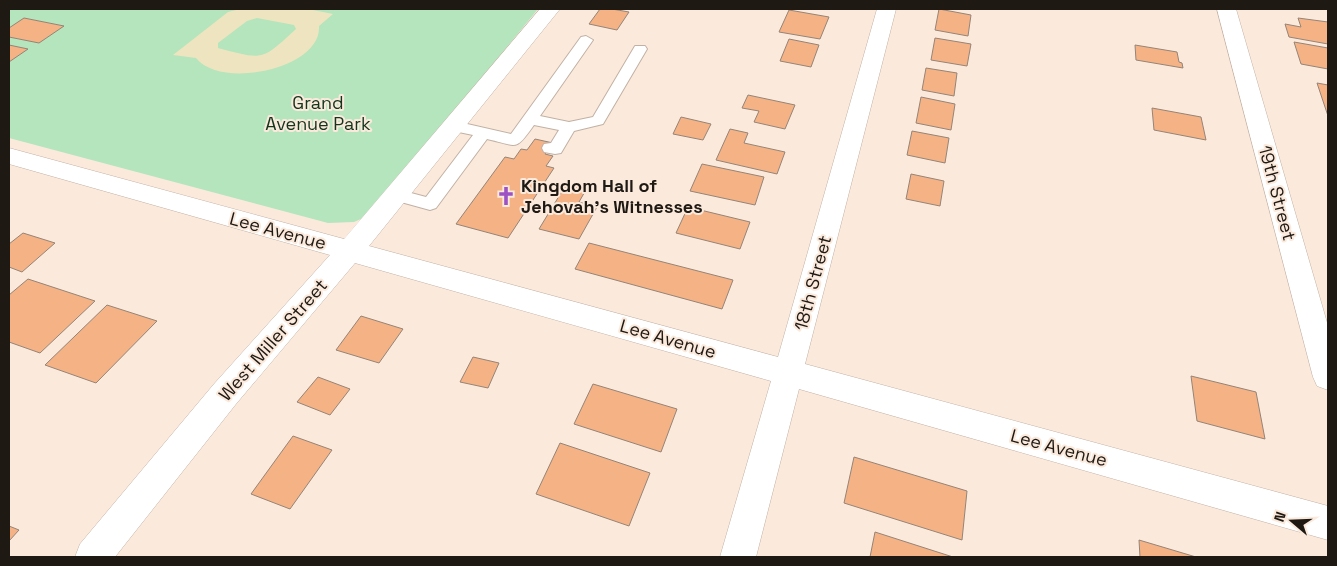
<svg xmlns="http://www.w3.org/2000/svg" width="1337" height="566" font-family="'Space Grotesk',sans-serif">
<rect width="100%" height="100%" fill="#fbeadc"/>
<polygon fill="#b4e5bd" points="9,9 538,9 370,215 354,222 328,223 9,138"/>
<path fill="#eee4bf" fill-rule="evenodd" d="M240,9H308L333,14L319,26C322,69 221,90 196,58L173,55L228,12ZM257,18L294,25L296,29C261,61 264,60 218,48V43L247,21Z"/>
<g fill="#f5b385" stroke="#948478">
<polygon points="600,9 612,9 629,12 617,30 589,24"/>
<polygon points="939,9 971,15 968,36 935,30"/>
<polygon points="789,10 829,17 820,39 779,32"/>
<polygon points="24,18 64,26 39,43 9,37 9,28"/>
<polygon points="1298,18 1328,22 1328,44 1289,37 1285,24 1301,27"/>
<polygon points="935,38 971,44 967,66 931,60"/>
<polygon points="789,39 819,45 811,67 780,61"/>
<polygon points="1294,42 1328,48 1328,69 1301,64"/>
<polygon points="9,45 28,49 9,62"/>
<polygon points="1135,45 1177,52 1179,62 1182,63 1183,68 1136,60"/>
<polygon points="926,68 957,73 954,96 922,90"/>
<polygon points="1317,83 1328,85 1328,116"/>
<polygon points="748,95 795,105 785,129 754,122 759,111 742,108"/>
<polygon points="921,97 955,104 951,130 916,123"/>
<polygon points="1152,108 1201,117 1206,140 1154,130"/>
<polygon points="681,117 711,124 703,140 673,134"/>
<polygon points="730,129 748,133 744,143 785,152 777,174 716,160"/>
<polygon points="912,131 949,138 945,163 907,155"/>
<polygon points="535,139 553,143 545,154 553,156 546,166 554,168 508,238 456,224 505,157 514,159 521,149 527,150"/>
<polygon points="702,164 764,177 755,205 690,191"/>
<polygon points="911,174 944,181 940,206 906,199"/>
<polygon points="567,183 587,188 579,202 597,207 579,239 539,229"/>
<polygon points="688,207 750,222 740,249 676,233"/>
<polygon points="23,233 55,243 22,272 9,267 9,244"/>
<polygon points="589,243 733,280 722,309 575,269"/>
<polygon points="28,279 95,301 40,353 9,342 9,295"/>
<polygon points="107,305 157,321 96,383 45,365"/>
<polygon points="361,316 403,329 379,363 336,350"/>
<polygon points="473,357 499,363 488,388 460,382"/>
<polygon points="1191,376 1256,392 1265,439 1197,421"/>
<polygon points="318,377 350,389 330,415 297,402"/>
<polygon points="593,384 677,409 661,452 574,424"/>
<polygon points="293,436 332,450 290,509 251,494"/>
<polygon points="560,443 650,473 629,526 536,494"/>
<polygon points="854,457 967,491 962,540 844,503"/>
<polygon points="9,526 19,530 9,541"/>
<polygon points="875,532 953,557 870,557"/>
<polygon points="1139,540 1196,557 1140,557"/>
</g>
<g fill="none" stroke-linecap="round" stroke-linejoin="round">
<g stroke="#c1b1a4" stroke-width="2">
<path id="service" d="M586,36L593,40L540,116L569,122L593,117L635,46H645L647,49L603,124L574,131L561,153L555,154L544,152L542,148L544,144L551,143L559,130L534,125C515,152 518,146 487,139L436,208L430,210L390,199L388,195L390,191L396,189L426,197L473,135L449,130L446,126L449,122L454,121L511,134L581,37Z"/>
</g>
<g stroke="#c1b1a4" stroke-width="1">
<g id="minor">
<polygon points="540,9 560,9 369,246 778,357 877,9 896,9 805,364 1328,506 1328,540 799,389 756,557 720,557 771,381 355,263 236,404 115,557 75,557 80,544 214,384 330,255 9,164 9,148 344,239"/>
<polygon points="1217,9 1236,9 1328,326 1328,390 1317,386 1313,377"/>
</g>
</g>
<use href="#service" fill="#fff" fill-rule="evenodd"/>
<use href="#minor" fill="#fff" fill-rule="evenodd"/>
</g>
<defs>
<g id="church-bare" transform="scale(1.5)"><path d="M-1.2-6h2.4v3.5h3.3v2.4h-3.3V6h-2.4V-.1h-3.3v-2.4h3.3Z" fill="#9c51c4" stroke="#fbeadc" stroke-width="2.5" paint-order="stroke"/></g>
</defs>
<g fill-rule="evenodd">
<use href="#church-bare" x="506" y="196"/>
</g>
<g text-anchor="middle" stroke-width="4" stroke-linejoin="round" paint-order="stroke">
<g font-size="18" fill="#12351b" stroke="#fbeadc">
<text x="318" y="109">Grand<tspan x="318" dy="21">Avenue Park</tspan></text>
</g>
<g font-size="18" font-weight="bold" fill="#1f1914" stroke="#fbeadc" text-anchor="start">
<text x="521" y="192">Kingdom Hall of<tspan x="521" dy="21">Jehovah's Witnesses</tspan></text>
</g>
<g font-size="18" fill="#1f1914" stroke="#fbeadc">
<text transform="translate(1277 193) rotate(75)" y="6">19th Street</text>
<text transform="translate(278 231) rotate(15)" y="6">Lee Avenue</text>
<text transform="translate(813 283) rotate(-75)" y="6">18th Street</text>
<text transform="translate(668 339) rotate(16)" y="6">Lee Avenue</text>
<text transform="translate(273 340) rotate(-49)" y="6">West Miller Street</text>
<text transform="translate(1059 448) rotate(15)" y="6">Lee Avenue</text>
</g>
</g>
<rect width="1337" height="566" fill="none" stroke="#1f1914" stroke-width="20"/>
<g transform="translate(1292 521) rotate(289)" stroke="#fbeadc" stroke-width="4" paint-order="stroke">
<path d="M0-4L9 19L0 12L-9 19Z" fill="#1f1914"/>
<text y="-8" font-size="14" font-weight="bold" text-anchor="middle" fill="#1f1914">N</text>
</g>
</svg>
